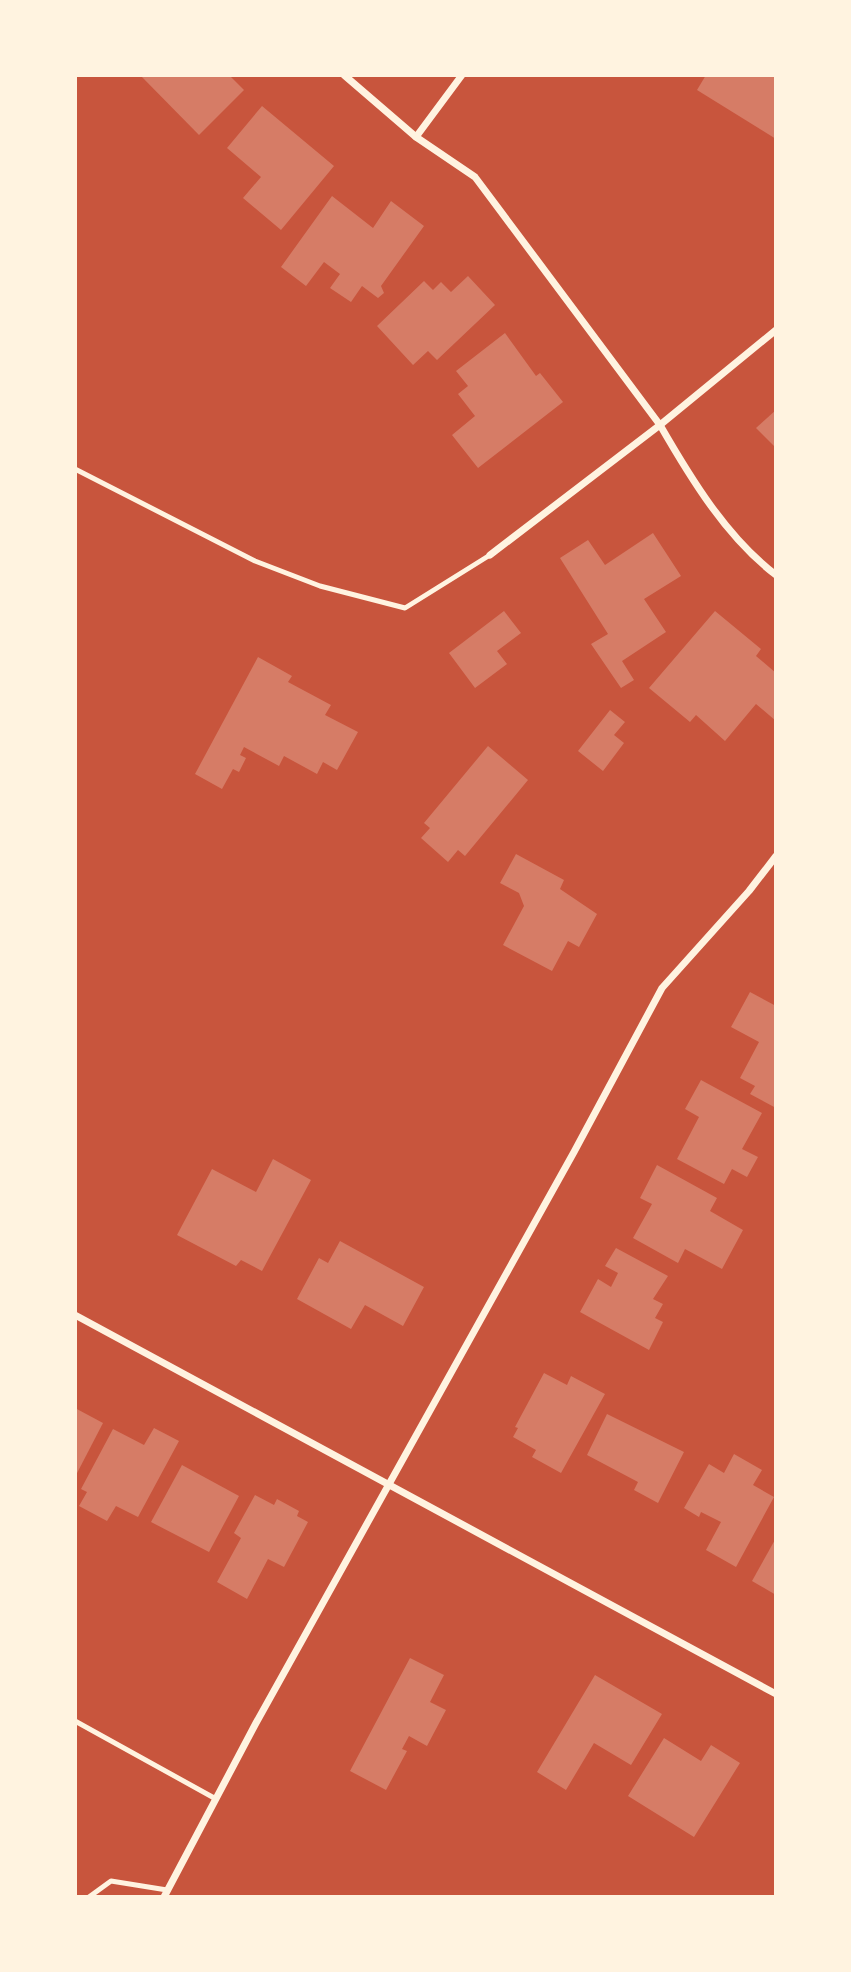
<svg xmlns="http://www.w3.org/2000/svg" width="851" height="1972" font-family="Roboto,sans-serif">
<rect width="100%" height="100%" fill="#c8553d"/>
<g fill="#d67c66">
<polygon points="140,75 229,75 244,90 199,135"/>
<polygon points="706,75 776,75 776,139 697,90"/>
<polygon points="262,106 334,166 281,230 243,198 261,177 227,148"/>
<polygon points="332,196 373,228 391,201 424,226 381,286 384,293 378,298 362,286 351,302 330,288 340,274 324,262 306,286 281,267"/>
<polygon points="468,276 495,305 437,360 428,351 413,365 377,326 424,281 433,290 441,282 451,292"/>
<polygon points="505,333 536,376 540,373 563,402 478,468 452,435 475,416 458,394 468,386 456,371"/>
<polygon points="776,410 776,448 756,428"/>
<polygon points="653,533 681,576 644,599 666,632 622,661 634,680 621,688 591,644 608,634 560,558 588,540 605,565"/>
<polygon points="504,611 521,633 497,651 507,664 475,688 449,653"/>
<polygon points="715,611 761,649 756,656 776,673 776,721 756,704 725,741 696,715 690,722 649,688"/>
<polygon points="258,657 292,676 288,682 331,705 325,715 358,732 337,770 323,762 317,774 284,756 279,766 244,747 240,755 246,758 239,772 233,769 222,789 195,774"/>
<polygon points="610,710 625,722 614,735 624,743 603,771 578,751"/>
<polygon points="488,746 528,780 465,856 458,850 448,862 421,838 430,828 424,823"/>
<polygon points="516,854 564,880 560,889 597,914 579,947 568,941 552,971 503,945 524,906 519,893 500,883"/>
<polygon points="750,992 776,1006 776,1108 750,1094 755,1086 740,1078 759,1042 731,1027"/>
<polygon points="701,1080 762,1113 742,1149 758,1157 747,1177 732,1169 724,1184 677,1159 699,1117 685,1109"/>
<polygon points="273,1159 311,1180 262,1271 241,1260 236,1266 177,1235 212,1169 256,1192"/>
<polygon points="657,1165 717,1198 710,1211 743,1230 722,1269 685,1249 678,1263 633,1238 652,1204 640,1198"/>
<polygon points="340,1241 424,1287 403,1326 365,1305 351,1329 297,1299 319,1258 328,1263"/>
<polygon points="616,1248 668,1276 653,1299 663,1304 655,1318 663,1322 649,1350 580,1312 598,1279 611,1287 618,1273 605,1266"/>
<polygon points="544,1373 567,1385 571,1376 605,1394 561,1473 532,1457 536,1450 513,1437 518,1428 515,1427"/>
<polygon points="75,1408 103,1423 75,1477"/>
<polygon points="607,1414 684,1452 658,1503 634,1490 638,1482 587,1455"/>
<polygon points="154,1428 179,1441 138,1517 116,1506 107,1521 79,1506 87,1492 81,1489 113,1429 144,1445"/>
<polygon points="734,1454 762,1470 753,1485 774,1497 736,1567 706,1550 721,1522 701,1512 699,1517 684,1508 709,1464 724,1473"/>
<polygon points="182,1465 239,1496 209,1552 151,1522"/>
<polygon points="255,1495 274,1505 277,1499 299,1511 297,1516 308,1522 284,1567 268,1559 247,1599 217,1582 241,1538 234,1533"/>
<polygon points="776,1538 776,1595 752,1581"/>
<polygon points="410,1658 444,1675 430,1702 446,1710 427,1746 409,1736 402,1749 407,1751 386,1790 350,1771"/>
<polygon points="595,1675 662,1714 631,1765 594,1743 566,1790 537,1772"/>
<polygon points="664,1738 701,1761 711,1745 740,1763 694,1837 628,1796"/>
</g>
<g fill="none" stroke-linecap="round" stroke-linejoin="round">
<g stroke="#fff3e0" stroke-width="5">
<polyline points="75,469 255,561 320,586 405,608 490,555"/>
<polyline points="75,1721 216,1799"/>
<polyline points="89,1897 111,1881 167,1890"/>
</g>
<g stroke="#fff3e0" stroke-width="7">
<path d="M344,75L416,137L475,177L660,425C690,477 726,537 776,575"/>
<polyline points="416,137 462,75"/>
<polyline points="490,555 660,425 776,330"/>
<polyline points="75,1315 776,1694"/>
<polyline points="164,1897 256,1723 574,1152 662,988 749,891 776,856"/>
</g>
</g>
<rect width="851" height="1972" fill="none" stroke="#fff3e0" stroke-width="154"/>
</svg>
